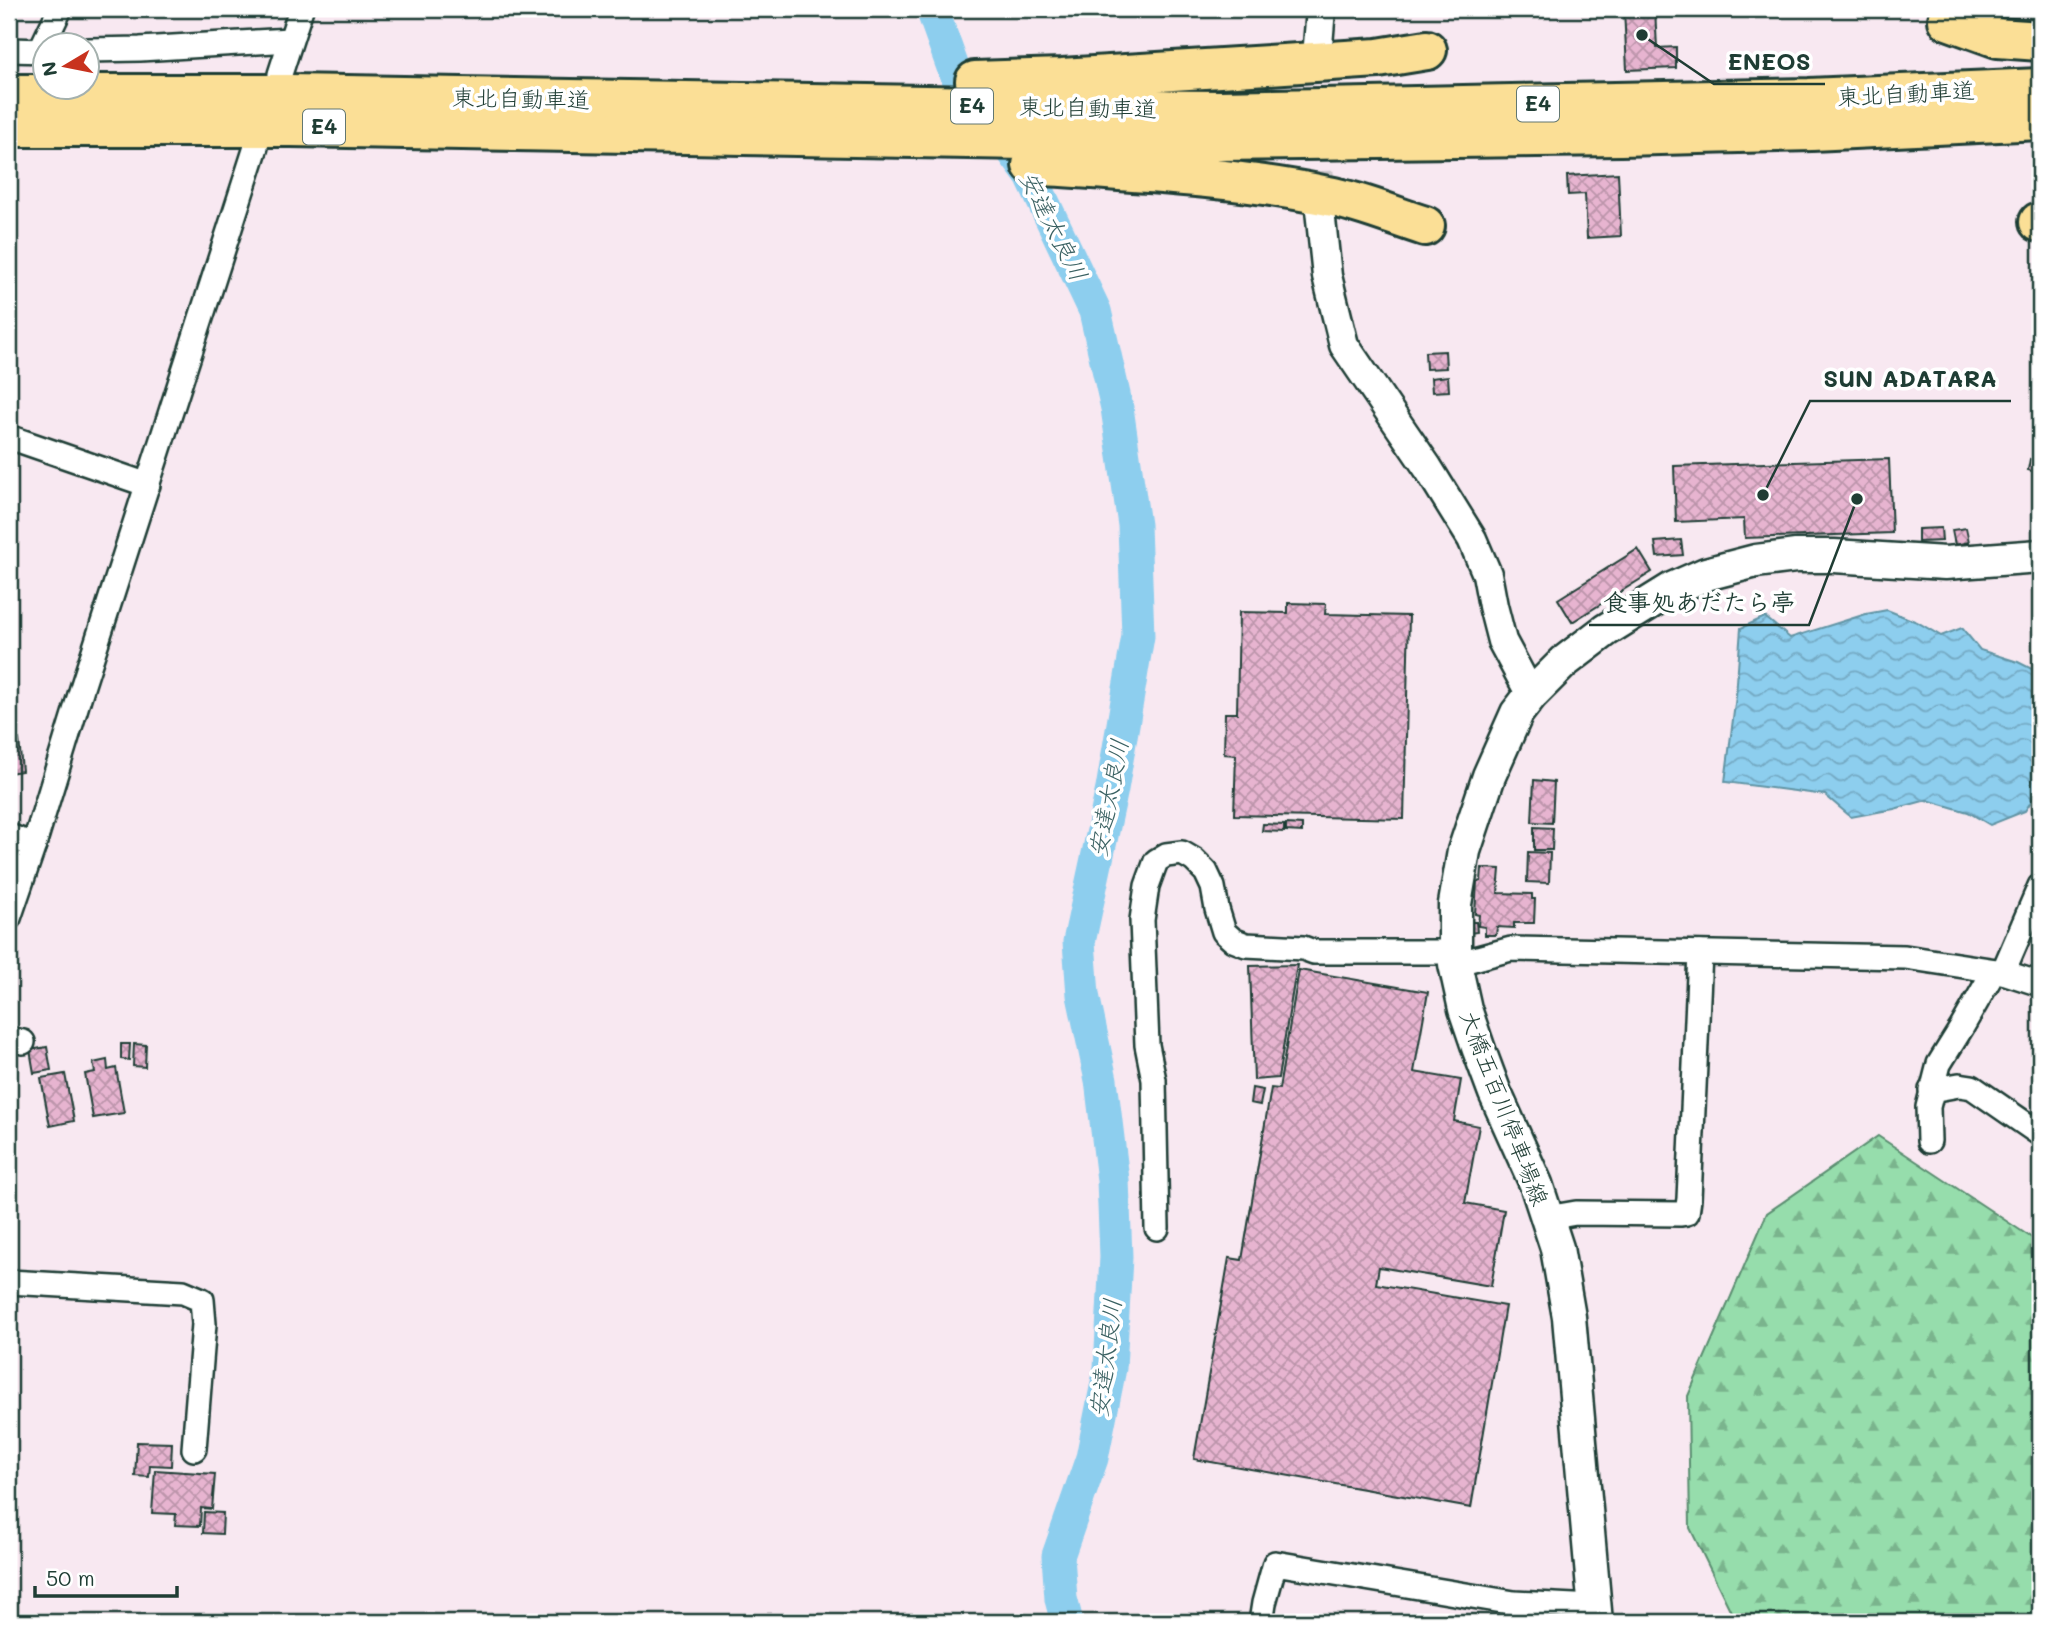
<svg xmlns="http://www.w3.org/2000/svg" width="2049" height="1631" font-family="Mali,'Klee One',sans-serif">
<defs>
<pattern id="forest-firs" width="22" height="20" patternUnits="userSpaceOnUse" patternTransform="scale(1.75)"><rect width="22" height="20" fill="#96ddac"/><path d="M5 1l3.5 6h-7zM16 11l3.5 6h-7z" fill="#7ab48d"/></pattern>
<pattern id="water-waves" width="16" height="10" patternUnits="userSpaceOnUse" patternTransform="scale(1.75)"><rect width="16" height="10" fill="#8dceee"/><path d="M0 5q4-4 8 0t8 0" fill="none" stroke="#73a8c2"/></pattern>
<pattern id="building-cross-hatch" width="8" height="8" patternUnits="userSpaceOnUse" patternTransform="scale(1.75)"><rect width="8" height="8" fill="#e7b4d0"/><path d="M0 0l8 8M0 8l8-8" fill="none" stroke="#bb94aa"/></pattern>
</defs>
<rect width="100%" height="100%" fill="#f8e8f1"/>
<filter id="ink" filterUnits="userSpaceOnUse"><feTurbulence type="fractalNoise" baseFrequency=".0143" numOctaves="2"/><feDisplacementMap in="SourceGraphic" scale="14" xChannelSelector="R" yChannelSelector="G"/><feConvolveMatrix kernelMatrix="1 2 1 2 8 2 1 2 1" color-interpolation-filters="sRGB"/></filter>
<g filter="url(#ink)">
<polygon fill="url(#forest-firs)" stroke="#5a8d70" stroke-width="2" points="1878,1136 2038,1242 2040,1261 2040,1622 1736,1622 1690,1528 1688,1396 1767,1213"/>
<polygon fill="url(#water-waves)" stroke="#6194a4" stroke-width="2" points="1887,610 1917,622 1941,636 1962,628 1980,650 2018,662 2040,673 2040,788 2025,811 1990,825 1968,812 1927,800 1894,809 1851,817 1825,795 1725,782 1736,696 1741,628 1765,617 1790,638 1866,614"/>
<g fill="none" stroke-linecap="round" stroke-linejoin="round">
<polyline stroke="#8dceee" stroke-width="33" points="932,9 955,73 1031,176 1095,311 1117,408 1134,525 1138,636 1112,789 1079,942 1083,995 1101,1080 1113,1180 1116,1257 1110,1368 1092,1458 1058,1556 1061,1599 1067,1622"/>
</g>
<g fill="url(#building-cross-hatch)" stroke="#1f3d34" stroke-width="2">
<polygon points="1624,9 1655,9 1657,48 1676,47 1676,68 1627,70"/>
<polygon points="1618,173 1621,236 1587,238 1585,194 1568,195 1567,176"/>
<polygon points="1445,351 1446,368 1426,369 1425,352"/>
<polygon points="1448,376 1449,391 1432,392 1431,378"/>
<polygon points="2039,448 2040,473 2028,470 2030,459 2037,461"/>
<polygon points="1889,459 1892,533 1745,538 1744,519 1676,522 1674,466"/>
<polygon points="1941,528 1942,541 1918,542 1918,529"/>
<polygon points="1966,528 1969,542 1955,545 1952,530"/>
<polygon points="1681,540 1683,555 1657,557 1655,542"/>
<polygon points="1638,549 1652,572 1572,622 1558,599"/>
<polygon points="1288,603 1326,604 1325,614 1409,616 1404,819 1234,815 1236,755 1224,754 1225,713 1237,713 1239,612 1288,613"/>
<polygon points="19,739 22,771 9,773 9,740"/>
<polygon points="1534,780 1554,782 1552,823 1532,822"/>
<polygon points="1263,824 1284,825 1284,832 1262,831"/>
<polygon points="1286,824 1302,825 1302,832 1286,831"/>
<polygon points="1534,827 1553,828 1552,850 1534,850"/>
<polygon points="1528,852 1550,853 1549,883 1527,882"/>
<polygon points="1482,868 1500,869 1498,893 1532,894 1532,899 1535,899 1534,923 1514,923 1514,928 1497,927 1496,935 1485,935 1485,927 1478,926 1479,915 1475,914 1477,882 1481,881"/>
<polygon points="1469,922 1476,922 1477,932 1469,933"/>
<polygon points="1297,965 1278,1078 1254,1080 1250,966"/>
<polygon points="1299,970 1428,992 1414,1072 1461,1080 1454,1121 1479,1126 1465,1203 1504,1210 1491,1286 1379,1267 1376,1284 1505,1306 1471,1508 1194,1459 1229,1258 1242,1260 1271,1088 1279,1089"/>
<polygon points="121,1044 130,1044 129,1060 121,1059"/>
<polygon points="134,1044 146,1045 145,1067 133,1066"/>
<polygon points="47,1047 51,1070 34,1073 30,1050"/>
<polygon points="107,1060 108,1070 116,1068 124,1113 93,1118 85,1074 95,1072 93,1063"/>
<polygon points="65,1074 74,1121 50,1126 41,1078"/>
<polygon points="1252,1088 1263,1090 1260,1105 1250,1103"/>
<polygon points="137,1442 172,1443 171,1466 150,1465 149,1477 135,1476"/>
<polygon points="155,1470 215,1474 212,1509 201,1508 200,1526 175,1525 176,1514 152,1513"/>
<polygon points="204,1512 223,1513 222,1534 203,1533"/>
</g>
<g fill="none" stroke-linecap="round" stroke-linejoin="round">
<polyline stroke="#cdc6cb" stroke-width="28" stroke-dasharray="28 14" stroke-linecap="butt" points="1318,45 1320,210"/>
<g stroke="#1f3d34" stroke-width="28">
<g id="minor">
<polyline points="9,50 46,51"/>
<polyline points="88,50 140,49 290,40"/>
<polyline points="40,51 60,9"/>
<polyline points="280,74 301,9"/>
<polyline points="9,437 148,485"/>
<polyline points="9,836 34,845"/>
<polyline points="9,918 34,845 82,688 256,147"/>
<polyline points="1455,964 1511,949 1905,957 2003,972 2040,984"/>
<polyline points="2003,972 2040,886"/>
<polyline points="9,1039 23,1042"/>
<polyline points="1931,1090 1959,1085 1972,1087 2040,1134"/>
<polyline points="1929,1141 1928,1107 1939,1064 1962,1027 1994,971"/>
<polyline points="1547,1218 1576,1213 1681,1214 1687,1213 1689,1199 1700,953"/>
<polyline points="1157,1228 1154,1080 1147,1045 1142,920 1147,886 1156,861 1166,855 1182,853 1194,860 1206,872 1213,887 1217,909 1224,932 1233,940 1246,945 1303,948 1314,952 1455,952"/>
<polyline points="9,1282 183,1292 202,1300 204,1324 194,1449"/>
<polyline points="1261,1622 1264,1603 1275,1563 1514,1603 1594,1607"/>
</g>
</g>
<g stroke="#1f3d34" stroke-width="33">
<g id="tertiary">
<polyline points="1318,45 1321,9"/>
<polyline points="1320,210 1327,276 1344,345 1428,468 1472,539 1487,574 1493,606 1502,641 1531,695"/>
</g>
</g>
<g stroke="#1f3d34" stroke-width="37">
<polyline id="secondary" points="1596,1622 1569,1317 1557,1248 1536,1184 1495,1093 1479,1050 1465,1009 1455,964 1455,904 1464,851 1489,776 1517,713 1531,695 1564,662 1606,630 1672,589 1706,574 1756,561 1796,556 1834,556 1945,563 2040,556"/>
</g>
<g stroke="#1f3d34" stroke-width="44">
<g id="motorway">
<polyline points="1948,20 1998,38 2040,41"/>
<polyline points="975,81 1062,78 1378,58 1427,50"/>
<polyline points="9,94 290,94 1036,107 1068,109 1221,110 1809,98 2040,88"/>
<polyline points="9,127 291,127 1135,142 1621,136 1812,131 2040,120"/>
<path d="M1032,165C1130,172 1231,176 1328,196C1361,202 1393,216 1425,226"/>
<polyline points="2039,222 2040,222"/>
</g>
</g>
<use href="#minor" stroke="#fff" stroke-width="23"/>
<use href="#tertiary" stroke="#fff" stroke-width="28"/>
<use href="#secondary" stroke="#fff" stroke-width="32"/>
<use href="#motorway" stroke="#fbdf96" stroke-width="38"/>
</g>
</g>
<g text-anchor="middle" stroke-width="7" stroke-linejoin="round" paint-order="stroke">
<g fill="#fff" stroke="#627771" stroke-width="2">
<rect x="1517" y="86.5" width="42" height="35" rx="5"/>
<rect x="951" y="88.5" width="42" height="35" rx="5"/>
<rect x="303" y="109.5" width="42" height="35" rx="5"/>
</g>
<g font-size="21" font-weight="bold" fill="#1f3d34">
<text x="1538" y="111">E4</text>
<text x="972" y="113">E4</text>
<text x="324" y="134">E4</text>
</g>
<g font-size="23" fill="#1f3d34" stroke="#fff">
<text transform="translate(1906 94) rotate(-3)" y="8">東北自動車道</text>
<text transform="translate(521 99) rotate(1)" y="8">東北自動車道</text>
<text transform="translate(1088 108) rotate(1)" y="8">東北自動車道</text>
<text transform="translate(1504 1108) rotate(69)" y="8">大橋五百川停車場線</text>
</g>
<g font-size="24" font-style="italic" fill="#3a6162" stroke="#fff">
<text transform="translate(1053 226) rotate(63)" y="8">安達太良川</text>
<text transform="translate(1109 798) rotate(-79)" y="8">安達太良川</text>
<text transform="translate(1106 1358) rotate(-83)" y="8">安達太良川</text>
</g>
</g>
<path fill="none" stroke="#1f3d34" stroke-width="2.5" d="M1642 35L1714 84H1825M1763 495L1810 401H2011M1857 499L1809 625H1589"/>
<g fill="#1f3d34" stroke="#fff" stroke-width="2.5">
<circle cx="1642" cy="35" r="7"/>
<circle cx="1763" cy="495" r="7"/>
<circle cx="1857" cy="499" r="7"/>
</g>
<g font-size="24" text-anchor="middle" font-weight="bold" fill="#1f3d34" stroke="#fff" stroke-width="7" stroke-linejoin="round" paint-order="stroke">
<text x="1769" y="70">ENEOS</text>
<text x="1910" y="387">SUN ADATARA</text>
<text x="1699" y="611">食事処あだたら亭</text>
</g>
<rect width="2049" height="1631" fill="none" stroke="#fff" stroke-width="35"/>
<rect x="18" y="18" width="2014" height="1596" fill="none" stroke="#1f3d34" stroke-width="2.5" filter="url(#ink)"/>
<g transform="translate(66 66) rotate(260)"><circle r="33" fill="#ffffff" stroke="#a5b1ae" stroke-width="2"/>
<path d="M0-5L12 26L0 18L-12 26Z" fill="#c8321e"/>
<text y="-10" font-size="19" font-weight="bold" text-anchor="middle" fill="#1f3d34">N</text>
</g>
<path d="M35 1586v10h142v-10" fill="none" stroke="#1f3d34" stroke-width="3.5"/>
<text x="46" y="1586" font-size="21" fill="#1f3d34" stroke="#ffffff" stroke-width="5" paint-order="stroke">50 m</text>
</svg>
